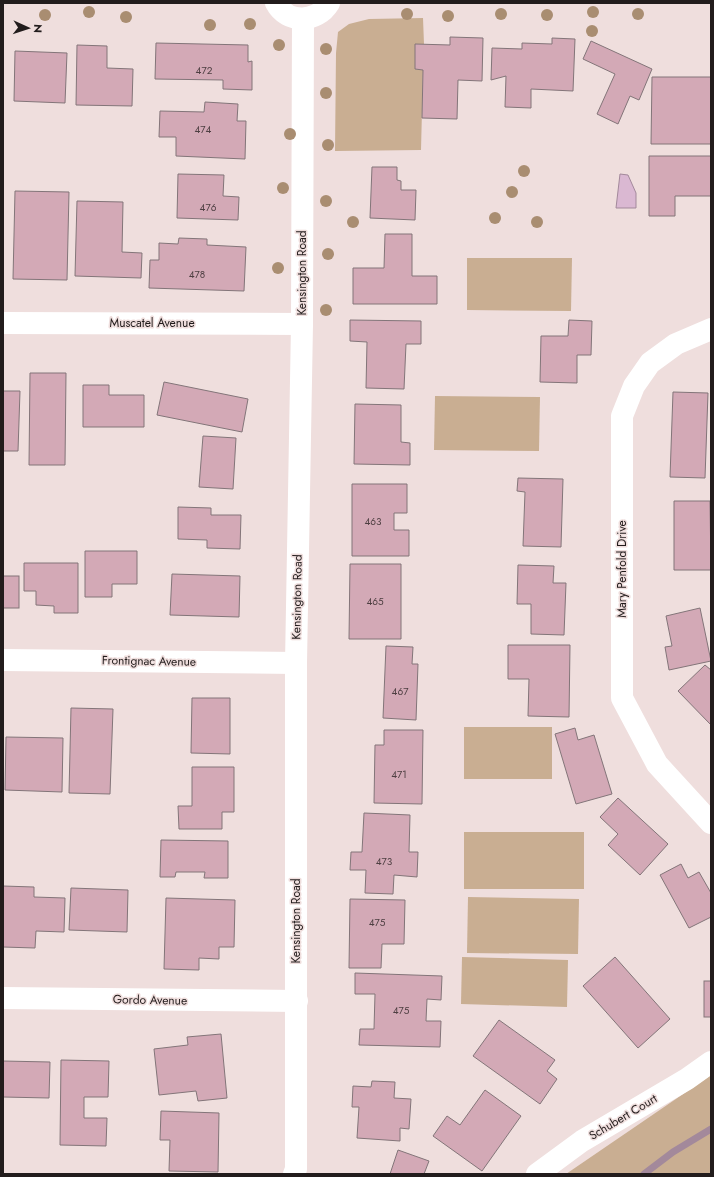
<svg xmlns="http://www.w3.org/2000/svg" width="714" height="1177" font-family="Jost,sans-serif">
<rect width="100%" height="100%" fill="#efdedd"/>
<g fill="#c9ae92">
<polygon points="423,18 424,44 415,44 415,69 423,70 421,150 335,151 336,53 338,32 349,24 369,19"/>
<polygon points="467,258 572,258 571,311 467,310"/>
<polygon points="435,396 540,397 539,451 434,450"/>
<rect x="464" y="727" width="88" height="52"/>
<rect x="464" y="832" width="120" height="57"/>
<polygon points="468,897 579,899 578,954 467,953"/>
<polygon points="462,957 568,960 567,1007 461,1004"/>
<polygon points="711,1075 711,1174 566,1174"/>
</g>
<polygon fill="#dab8d2" stroke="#a3899b" points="620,174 628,175 636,193 636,208 616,208"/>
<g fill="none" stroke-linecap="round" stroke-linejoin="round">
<polyline stroke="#a3899b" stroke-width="7" points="644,1174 673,1152 711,1129"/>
</g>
<g fill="#d3a9b6" stroke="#837579">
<polygon points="450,37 483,38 482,81 458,80 457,119 422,118 423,70 415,69 415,44 450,45"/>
<polygon points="552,38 575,39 573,91 531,89 531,108 505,107 506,76 491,80 492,48 522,49 522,43 552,44"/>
<polygon points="591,41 652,69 639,100 630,96 618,124 597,114 615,74 583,59"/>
<polygon points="156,43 248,45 248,62 252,61 252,90 223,89 223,80 155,79"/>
<polygon points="77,45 107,46 107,68 133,69 132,106 76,105"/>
<polygon points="15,51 67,53 65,103 14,101"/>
<polygon points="652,77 711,77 711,144 651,144"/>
<polygon points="205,102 238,104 237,121 246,121 245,159 176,156 176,137 159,137 160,111 204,112"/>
<polygon points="649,156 711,156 711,196 675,196 675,216 649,216"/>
<polygon points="372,167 397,167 397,180 401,181 401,190 416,190 415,220 370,218"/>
<polygon points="178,174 224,175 223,196 239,197 238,220 177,218"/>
<polygon points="15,191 69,192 67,280 13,279"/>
<polygon points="77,201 123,202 122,252 142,253 141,278 75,276"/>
<polygon points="385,234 412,234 412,276 437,276 437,304 353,304 353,268 384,268"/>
<polygon points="179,238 207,239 207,245 246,247 244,291 149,288 150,260 159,260 159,243 178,244"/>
<polygon points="350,320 421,321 421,344 406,344 404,389 366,388 367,342 350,341"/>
<polygon points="569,320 592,321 591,355 577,355 577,383 540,382 541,336 568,336"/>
<polygon points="30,373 66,373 65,465 29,465"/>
<polygon points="164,382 248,399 242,432 157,415"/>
<polygon points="83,385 109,385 109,395 144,395 144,427 83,427"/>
<polygon points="3,391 20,391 18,451 3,451"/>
<polygon points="673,392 708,393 705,478 670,477"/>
<polygon points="355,404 401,405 401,442 410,443 410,465 354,464"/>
<polygon points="203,436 236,438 233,489 199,487"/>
<polygon points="518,478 563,479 561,547 523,546 525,492 517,491"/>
<polygon points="352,484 407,484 407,513 394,513 394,530 409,530 409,556 352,556"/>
<polygon points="674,501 710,501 711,570 674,570"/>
<polygon points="178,507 211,508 211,515 241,515 240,549 207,548 207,540 178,539"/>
<polygon points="85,551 137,551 137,584 112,584 112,597 85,597"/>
<polygon points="24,563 78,563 78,613 54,613 54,606 36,605 36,591 24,591"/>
<polygon points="350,564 401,564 401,639 349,639"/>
<polygon points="518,565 554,566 553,583 566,583 564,635 531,634 531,604 517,604"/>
<polygon points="172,574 240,576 239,617 170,615"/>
<rect x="3" y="576" width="16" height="32"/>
<polygon points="700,608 711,661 669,670 665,647 672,646 666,616"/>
<polygon points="508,645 570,645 569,717 528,716 529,679 508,679"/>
<polygon points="386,646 413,647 412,664 418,664 416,720 383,718"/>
<polygon points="705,665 711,670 711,725 678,691"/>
<polygon points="192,698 230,698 230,754 191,753"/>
<polygon points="71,708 113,709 110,794 69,793"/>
<polygon points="575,728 578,740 594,735 612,794 576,804 555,734"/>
<polygon points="384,730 423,730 422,804 374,803 375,745 384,745"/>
<polygon points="6,737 63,738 62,792 5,790"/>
<polygon points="192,767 234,767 234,812 222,812 222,829 179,829 178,806 192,806"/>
<polygon points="618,798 668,844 640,875 608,845 618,834 600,817"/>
<polygon points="364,813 410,815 409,852 418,852 417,877 394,875 393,894 365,893 366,870 350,870 351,852 362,852"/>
<polygon points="161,840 228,841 228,878 204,878 205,872 176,872 175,877 160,877"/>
<polygon points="681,864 688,878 699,872 711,893 711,917 689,928 660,875"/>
<polygon points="3,886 34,887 34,897 65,898 64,932 36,931 35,948 3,947"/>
<polygon points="71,888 128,890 127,932 69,930"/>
<polygon points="166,898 235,900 234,947 219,947 219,959 199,958 199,970 164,969"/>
<polygon points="350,899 405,900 404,944 382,944 381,968 349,968"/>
<polygon points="615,957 670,1019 638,1048 583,986"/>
<polygon points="355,973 442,976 441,1000 427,999 426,1021 441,1021 440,1047 359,1045 360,1029 374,1029 375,994 355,994"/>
<rect x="704" y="981" width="7" height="36"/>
<polygon points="499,1020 555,1060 547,1071 557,1079 540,1104 473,1056"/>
<polygon points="221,1034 227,1098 198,1101 196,1091 159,1095 154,1049 188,1045 187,1037"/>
<polygon points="61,1060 109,1061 108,1097 84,1097 84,1118 107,1118 106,1146 60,1145"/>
<polygon points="3,1061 50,1062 49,1098 3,1097"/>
<polygon points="372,1081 395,1082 394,1098 411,1099 409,1129 400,1128 400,1141 357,1138 359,1107 352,1107 353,1086 371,1087"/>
<polygon points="485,1090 521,1116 482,1171 433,1136 447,1116 460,1125"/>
<polygon points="161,1111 219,1113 218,1172 169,1171 170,1140 160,1140"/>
<polygon points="398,1150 429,1161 424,1174 390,1174"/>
</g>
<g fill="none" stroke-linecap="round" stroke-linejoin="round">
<g stroke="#fff" stroke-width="22">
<polyline points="3,323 302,324"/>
<polyline points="711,329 676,344 650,363 634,386 622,416 622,698 657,764 711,823"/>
<polyline points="3,660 296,663"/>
<polyline points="3,998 297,1001"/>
<polyline points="294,1174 296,1169 296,663 302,324 303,19"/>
<polyline points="537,1174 582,1141 687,1079 711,1062"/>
</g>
<path stroke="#fff" stroke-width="22" d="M276,3C287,24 317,23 329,3"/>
</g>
<g fill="#a98d71">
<circle cx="89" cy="12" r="6"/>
<circle cx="593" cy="12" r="6"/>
<circle cx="407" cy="14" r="6"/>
<circle cx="501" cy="14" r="6"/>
<circle cx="638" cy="14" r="6"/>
<circle cx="45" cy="15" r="6"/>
<circle cx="547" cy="15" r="6"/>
<circle cx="448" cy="16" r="6"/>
<circle cx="126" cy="17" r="6"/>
<circle cx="250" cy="24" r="6"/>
<circle cx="210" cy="25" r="6"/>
<circle cx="592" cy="31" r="6"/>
<circle cx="279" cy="45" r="6"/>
<circle cx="326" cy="49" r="6"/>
<circle cx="326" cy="93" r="6"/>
<circle cx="290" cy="134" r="6"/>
<circle cx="328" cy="145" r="6"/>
<circle cx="524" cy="171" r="6"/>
<circle cx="283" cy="188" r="6"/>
<circle cx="512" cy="192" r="6"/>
<circle cx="326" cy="201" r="6"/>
<circle cx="495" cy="218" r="6"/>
<circle cx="353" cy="222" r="6"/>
<circle cx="537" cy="222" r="6"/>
<circle cx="328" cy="254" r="6"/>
<circle cx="278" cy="268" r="6"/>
<circle cx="326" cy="310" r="6"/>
</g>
<g text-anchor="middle" stroke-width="3" stroke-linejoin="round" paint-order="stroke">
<g font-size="10" fill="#4e3f42">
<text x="204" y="74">472</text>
<text x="203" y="133">474</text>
<text x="208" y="211">476</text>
<text x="197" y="278">478</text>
<text x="373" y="525">463</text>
<text x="375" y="605">465</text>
<text x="400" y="695">467</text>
<text x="399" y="778">471</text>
<text x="384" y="865">473</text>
<text x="377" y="926">475</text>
<text x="401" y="1014">475</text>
</g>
<g font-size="12" fill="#221c1c" stroke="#efdedd">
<text transform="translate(302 273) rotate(-90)" y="4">Kensington Road</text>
<text x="152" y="327">Muscatel Avenue</text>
<text transform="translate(622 569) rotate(-90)" y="4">Mary Penfold Drive</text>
<text transform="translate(297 597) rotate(-89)" y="4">Kensington Road</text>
<text transform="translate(149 661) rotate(1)" y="4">Frontignac Avenue</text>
<text transform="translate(296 921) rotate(-90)" y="4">Kensington Road</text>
<text transform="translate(150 1000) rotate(1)" y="4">Gordo Avenue</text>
<text transform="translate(623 1117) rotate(-31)" y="4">Schubert Court</text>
</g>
</g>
<rect width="714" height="1177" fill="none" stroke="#221c1c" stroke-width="8"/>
<g transform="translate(28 28) rotate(93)" stroke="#efdedd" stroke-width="3" paint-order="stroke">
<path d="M0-3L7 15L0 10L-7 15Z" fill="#221c1c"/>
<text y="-6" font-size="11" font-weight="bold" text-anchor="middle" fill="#221c1c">N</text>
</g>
</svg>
